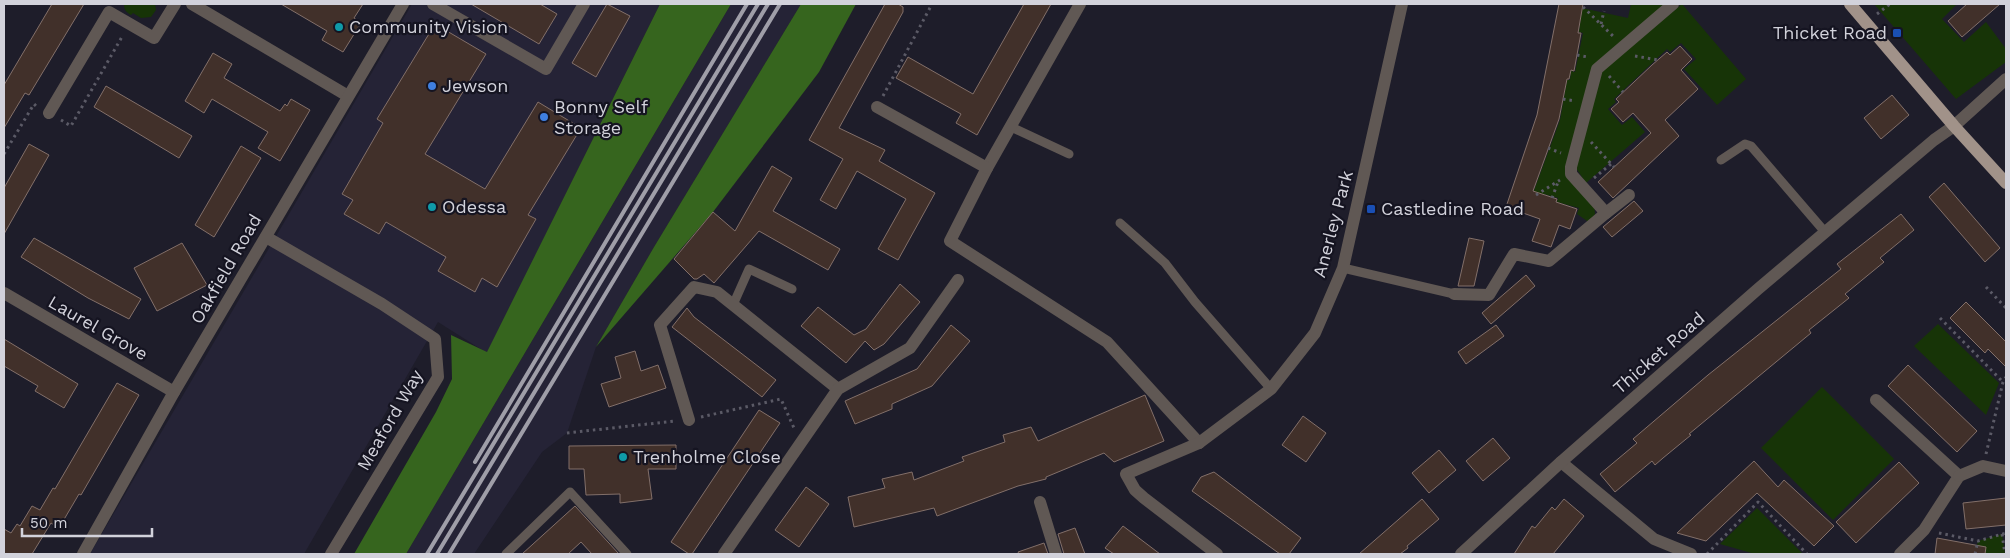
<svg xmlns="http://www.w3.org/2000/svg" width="2010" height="558" font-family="'Work Sans',sans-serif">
<rect width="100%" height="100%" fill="#1e1d2a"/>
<g fill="#252336">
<polygon points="412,4 660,4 487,353 438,322 304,554 90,554"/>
<polygon points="731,4 801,4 654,247 596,347 567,433 542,452 474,554 406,554"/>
</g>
<g fill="#173407">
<path d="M124,4H155L156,10L151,17L141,18L133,13L131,15C126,12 124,10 124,4Z"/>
<polygon points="1631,4 1667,4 1594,66 1568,165 1594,204 1595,214 1590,223 1577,214 1579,208 1557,202 1558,198 1544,194 1543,196 1533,193 1560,120 1567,80 1570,80 1571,71 1575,72 1583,33 1579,32 1582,8 1628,18"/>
<polygon points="1682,4 1746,79 1717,105 1684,69 1696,59 1681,43 1670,52 1667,49 1614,99 1616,102 1608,109 1622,125 1632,117 1645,132 1586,183 1576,168 1600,71"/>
<polygon points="1874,4 1957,4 1942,19 1964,42 1986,22 2006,49 2006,62 1956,99"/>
<polygon points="1938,324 1999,383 1986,415 1914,346"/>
<polygon points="1822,387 1894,459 1833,520 1761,448"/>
<polygon points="1757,508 1803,554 1755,554 1720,544"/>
<polygon points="2002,534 2005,554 1975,554 1978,541"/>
</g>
<g fill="#36651e">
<polygon points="660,4 731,4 406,554 354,554 436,412 452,379 451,335 487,352"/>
<polygon points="801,4 856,4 819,72 713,212 596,347 654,247"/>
</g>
<g fill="#41302a" stroke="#826f69">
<polygon points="52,4 84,4 29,95 25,93 4,128 4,85"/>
<polygon points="281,4 363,4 354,18 361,23 343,52 322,40 327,31"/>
<polygon points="471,4 540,4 557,14 539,44"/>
<polygon points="607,4 630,16 596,77 572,63"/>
<polygon points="885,4 898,4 903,7 903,12 839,128 885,150 879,161 935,193 898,260 878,249 906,199 857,171 836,209 820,200 843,159 809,140"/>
<polygon points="1024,4 1051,4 977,135 956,123 961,114 896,78 908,57 973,94"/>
<polygon points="1559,4 1583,4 1578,33 1581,33 1574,71 1571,70 1569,79 1567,79 1559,119 1533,191 1557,199 1556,202 1577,209 1570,229 1559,225 1551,247 1532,241 1540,219 1506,207 1537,115"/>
<polygon points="1967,4 2000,4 1962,37 1948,21"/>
<polygon points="435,24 486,54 425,154 485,189 538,102 581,128 528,215 536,219 497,287 482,278 475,292 438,271 446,257 386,222 379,234 344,214 353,200 342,194 383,123 377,119"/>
<polygon points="1680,46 1692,59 1681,70 1698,89 1665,120 1679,136 1613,198 1598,182 1651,133 1633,113 1623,122 1611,109 1619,102 1616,99 1652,65 1667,52 1670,55"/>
<polygon points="213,53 232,64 224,78 280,111 285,104 287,106 291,99 310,110 280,161 258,148 268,132 212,99 204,113 185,101"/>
<polygon points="106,86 192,136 179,158 94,107"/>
<polygon points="1892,95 1909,115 1881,139 1864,118"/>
<polygon points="29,144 49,155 4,234 4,188"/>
<polygon points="241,146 261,158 214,237 195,225"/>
<polygon points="772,166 792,178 773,211 840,249 828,270 759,231 714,283 704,274 697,279 694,279 674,259 713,212 735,231"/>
<polygon points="1944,183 2000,248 1985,262 1929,197"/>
<polygon points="1634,201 1643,211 1612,237 1603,227"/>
<polygon points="1901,214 1914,230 1880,258 1884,262 1845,294 1849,298 1809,330 1811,333 1689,434 1691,435 1663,458 1655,465 1652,461 1615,492 1600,474 1637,443 1633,439 1708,375 1841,269 1837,264"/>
<polygon points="34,238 141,299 129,319 88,298 21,257"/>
<polygon points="1469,238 1484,241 1474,286 1458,286"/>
<polygon points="182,243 207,285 157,311 134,268"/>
<polygon points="1526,275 1535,286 1491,324 1482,313"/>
<polygon points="900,284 920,302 884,344 874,350 865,341 846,363 801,326 818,307 854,335 866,329"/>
<polygon points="1966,302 2006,342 2006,367 1988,349 1985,353 1950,318"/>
<polygon points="687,308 694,317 776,380 762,397 672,327"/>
<polygon points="951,325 970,341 932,386 892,404 892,409 855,424 845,401 917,369"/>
<polygon points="1496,325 1504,336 1466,364 1458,352"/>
<polygon points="4,339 78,384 64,408 35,391 38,386 4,366"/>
<polygon points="635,351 641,371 658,365 666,388 609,407 601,384 621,378 615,357"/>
<polygon points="1908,365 1977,431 1957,452 1888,386"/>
<polygon points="117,383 139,395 81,495 79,494 59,528 51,523 32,554 4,554 4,529 11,533 17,524 20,526 32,506 40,510 53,488 55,489"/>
<polygon points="1145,395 1164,441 1114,462 1104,453 1046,477 1046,479 1018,486 937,516 934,508 854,527 848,497 885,488 882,479 912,472 914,480 964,461 962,457 1005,442 1003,435 1031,427 1038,441"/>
<polygon points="759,410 780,423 692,554 689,554 671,542"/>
<polygon points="1303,416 1326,433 1306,462 1282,445"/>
<polygon points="1493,438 1510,458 1483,481 1466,461"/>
<polygon points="676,445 676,469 648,469 652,499 620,503 620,494 586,495 584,469 569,469 569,446"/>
<polygon points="1439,450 1456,470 1429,493 1412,473"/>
<polygon points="1754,461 1778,487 1784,480 1834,526 1814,546 1757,493 1706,541 1677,533"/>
<polygon points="1899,462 1919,483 1856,543 1836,522"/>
<polygon points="1214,472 1301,538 1289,554 1280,554 1192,491 1201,477"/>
<polygon points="806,487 829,504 799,547 775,530"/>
<polygon points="2006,498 2006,525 1966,529 1963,503"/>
<polygon points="1422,499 1439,519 1407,546 1408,548 1400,554 1359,554"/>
<polygon points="1564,499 1584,516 1553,554 1514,554 1532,526 1535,528 1552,507 1555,510"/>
<polygon points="575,506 619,554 592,554 581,542 568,554 522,554"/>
<polygon points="1123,526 1160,554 1114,554 1105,548"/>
<polygon points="1075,528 1085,554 1064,554 1058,534"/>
<polygon points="1937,538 1986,547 1985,554 1935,554"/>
<polygon points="1044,543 1048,554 1019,554 1018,552"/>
</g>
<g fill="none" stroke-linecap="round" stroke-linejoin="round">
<g stroke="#5b5a66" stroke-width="3" stroke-dasharray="2.5 4" stroke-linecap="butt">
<polyline points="1583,7 1614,37"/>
<polyline points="1877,14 1890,4"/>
<polyline points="1601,24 1604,11"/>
<polyline points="1577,55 1588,57"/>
<polyline points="1635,56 1658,60"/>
<polyline points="1609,76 1623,92"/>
<polyline points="883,96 932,4"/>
<polyline points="1563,99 1575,101"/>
<polyline points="61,120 71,126 123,35"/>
<polyline points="1591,142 1614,167"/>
<polyline points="1548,148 1561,153"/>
<polyline points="4,154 34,104 36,106"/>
<polyline points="1594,178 1611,164"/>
<polyline points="1536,195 1560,180"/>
<polyline points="1552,198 1558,182"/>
<polyline points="1986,287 2006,308"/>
<polyline points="1940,318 2003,382"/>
<polyline points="701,417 781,399 794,428"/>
<polyline points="567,433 675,421"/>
<polyline points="1986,454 2003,382 2006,377"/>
<polyline points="1939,533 1978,541 2006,533"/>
<polyline points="2002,534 2005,554"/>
<polyline points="1707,554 1758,502 1807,554"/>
<polyline points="1975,554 1978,541"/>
</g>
<g stroke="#605854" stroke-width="9">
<polyline points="1011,127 1069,154"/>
<polyline points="1721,160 1745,144 1751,146 1825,232"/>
<polyline points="1120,223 1165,263 1195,302 1271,389"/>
<polyline points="1343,268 1454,294"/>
<polyline points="733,305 749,269 792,289"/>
<polyline points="506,554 570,492 627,554"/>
</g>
<g stroke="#605854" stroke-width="12">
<polyline points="192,4 348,96"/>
<polyline points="433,4 546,69 584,4"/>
<polyline points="1080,4 987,168 950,241 1107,342 1199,443"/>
<polyline points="877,107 987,168"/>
<polyline points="49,113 109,12 154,38 175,4"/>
<polyline points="1954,126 2006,79"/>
<polyline points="1606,213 1629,195"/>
<polyline points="266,237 382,304 435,339 438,377 331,554"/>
<polyline points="4,293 174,392"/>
<polyline points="1454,294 1489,295 1514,254 1549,261 1606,213 1571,174 1571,167 1597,69 1673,4"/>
<polyline points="1876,400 1959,476 1924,530 1900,554"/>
<polyline points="689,420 660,325 694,287 717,292 838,389"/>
<polyline points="1561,462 1654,539 1691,554"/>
<polyline points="1959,476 1983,466 2006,471"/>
<polyline points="1040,502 1056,554"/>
<polyline points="724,554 838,389 910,348 958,280"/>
<polyline points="1217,554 1144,498 1135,490 1126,474 1199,443 1271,389 1315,333 1343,268 1402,4"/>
</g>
<g stroke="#605854" stroke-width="12">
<polyline points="83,554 174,392 403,4"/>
<polyline points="1461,554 1561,462 1758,289 1934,140 1954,126"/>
</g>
<polyline stroke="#a19289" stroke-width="12" points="1850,4 1954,126 2006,183"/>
<g stroke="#9f9ea8" stroke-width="4">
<polyline points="475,462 747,4"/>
<polyline points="427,554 758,4"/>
<polyline points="437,554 768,4"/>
<polyline points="449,554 780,4"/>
</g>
</g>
<g fill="#0f9aa8" stroke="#151421" stroke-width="2">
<circle cx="339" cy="27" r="5"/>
<circle cx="432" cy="207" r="5"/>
<circle cx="623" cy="457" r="5"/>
</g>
<g fill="#1a4fb4" stroke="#151421" stroke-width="2">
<rect x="1892" y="28" width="10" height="10" rx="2.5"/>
<rect x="1366" y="204" width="10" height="10" rx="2.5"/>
</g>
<g fill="#3f7fe0" stroke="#151421" stroke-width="2">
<circle cx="432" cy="86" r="5"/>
<circle cx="544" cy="117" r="5"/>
</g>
<g text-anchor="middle" stroke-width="4.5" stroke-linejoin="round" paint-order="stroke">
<g font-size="18" fill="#d2d2db" stroke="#151421" text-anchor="start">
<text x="349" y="33">Community Vision</text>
<text x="1887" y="39" text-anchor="end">Thicket Road</text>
<text x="442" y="92">Jewson</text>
<text x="554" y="113">Bonny Self<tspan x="554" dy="21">Storage</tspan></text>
<text x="442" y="213">Odessa</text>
<text x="1381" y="215">Castledine Road</text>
<text x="633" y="463">Trenholme Close</text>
</g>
<g font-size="18" fill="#d2d2db" stroke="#151421">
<text transform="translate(1333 224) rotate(-75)" y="6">Anerley Park</text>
<text transform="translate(226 269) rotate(-60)" y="6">Oakfield Road</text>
<text transform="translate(98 328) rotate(30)" y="6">Laurel Grove</text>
<text transform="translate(1659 353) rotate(-41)" y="6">Thicket Road</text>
<text transform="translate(390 420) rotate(-60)" y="6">Meaford Way</text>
</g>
</g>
<rect width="2010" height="558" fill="none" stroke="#d2d2db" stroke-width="10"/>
<path d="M22 528v8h130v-8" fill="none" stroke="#d2d2db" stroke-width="2.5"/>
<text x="30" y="528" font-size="15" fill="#d2d2db" stroke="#151421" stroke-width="4" paint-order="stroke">50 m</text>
</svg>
